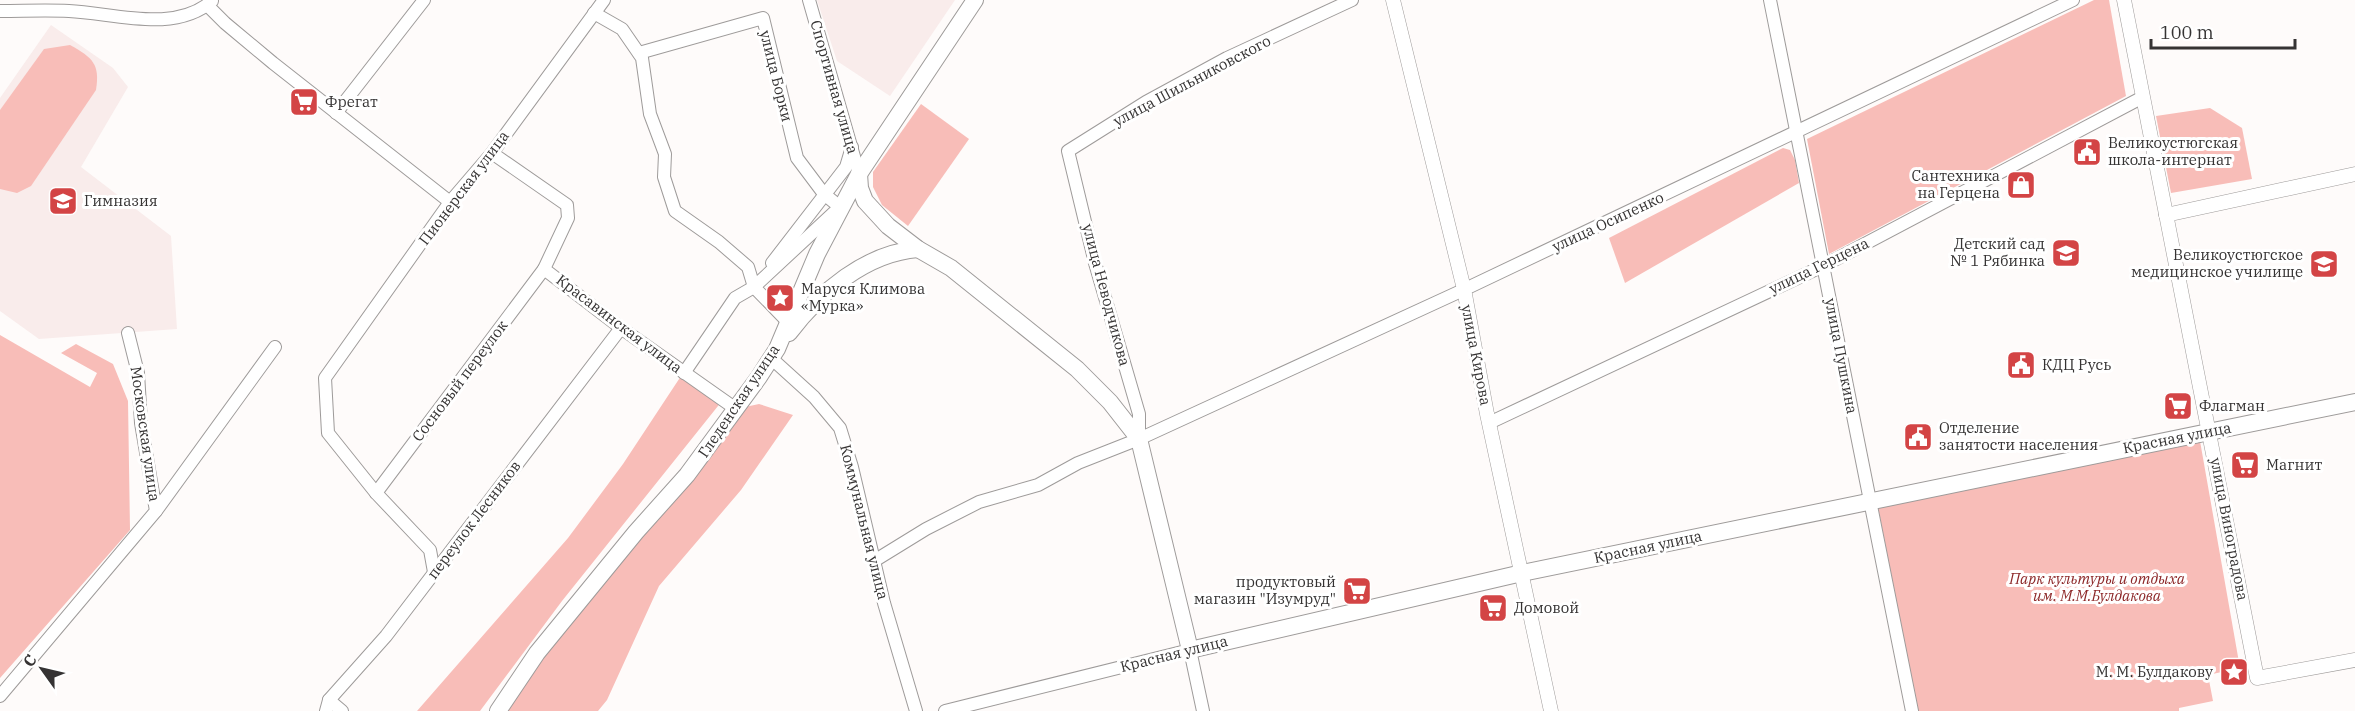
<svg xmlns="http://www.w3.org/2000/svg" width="2355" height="711" font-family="'IBM Plex Serif',serif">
<rect width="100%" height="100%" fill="#fefbfa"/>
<g fill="#f9eceb">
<polygon points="817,0 955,0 890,96 837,61"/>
<polygon points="51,25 113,68 128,87 81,167 171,236 177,329 39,339 0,311 0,98"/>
</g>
<g fill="#f8bdb8">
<polygon points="2094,0 2109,0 2126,96 1829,254 1807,139"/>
<path d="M70,45C93,58 100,64 96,90L31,186L17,193L0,189V110L44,49Z"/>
<polygon points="921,104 969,139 908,226 882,205 873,187 873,172"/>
<polygon points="2210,108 2242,128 2252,179 2171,193 2156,116"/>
<polygon points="1783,148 1790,150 1795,160 1799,183 1625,283 1609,238"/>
<polygon points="0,335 90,387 97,373 61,353 76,344 113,364 128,401 130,530 0,678"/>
<polygon points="683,373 722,401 562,601 480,711 417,711 568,538 623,464"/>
<polygon points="759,404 793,415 741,490 659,586 607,700 598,711 499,711 736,409"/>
<polygon points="2200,441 2240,668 2208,675 2213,701 2179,708 2179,711 1918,711 1878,507"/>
</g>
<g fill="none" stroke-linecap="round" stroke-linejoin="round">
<g stroke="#9e9b9a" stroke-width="14">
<g id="minor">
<polyline points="809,0 859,174"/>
<polyline points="1770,0 1912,711"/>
<polyline points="207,5 225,23 273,63 450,202"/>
<path d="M0,11C23,11 46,10 69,11C114,13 174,34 212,1"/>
<polyline points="594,13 622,29 642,58 650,114 665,154 664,177 675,211 719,242 748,267 754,287 788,322"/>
<polyline points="639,53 763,18 797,158 824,194 840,207 754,287 735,298 684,373"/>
<polyline points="336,113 424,0"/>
<polyline points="492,153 567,205 568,218 544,269 621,328 736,409"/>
<polyline points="772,263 846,167 852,147"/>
<polyline points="771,358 814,397 840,428 852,467 884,603 916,711"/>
<polyline points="1489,423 1823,266 2143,97"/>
<polyline points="1139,439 1139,414 1095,263 1068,151 1146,102 1227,58 1352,0"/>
<polyline points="376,493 544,269"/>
<polyline points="156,511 275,347"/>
<polyline points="874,561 926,529 979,502 1038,485 1078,463 1139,439 1461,291 2073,0"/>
<polyline points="434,572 430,550 376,493 328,433 325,378 450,202 492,153 604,0"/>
<polyline points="0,696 156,511 141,423 138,373 128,333"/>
<polyline points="329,700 342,711"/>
<polyline points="326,711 329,700 386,636 621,328"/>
<polyline points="945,711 1190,650 1203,711"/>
</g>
</g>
<g stroke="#9e9b9a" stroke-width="15">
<g id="tertiary">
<polyline points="1393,0 1464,289 1487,414 1551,711"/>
<polyline points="2124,0 2257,678 2355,660"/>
<polyline points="2166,215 2355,174"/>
</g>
</g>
<g stroke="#9e9b9a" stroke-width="18">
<g id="secondary">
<polyline points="859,174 860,188 865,201 888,226 918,249 951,268 1077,369 1110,402 1139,439 1190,650 1522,573 2355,402"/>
<path d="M789,333C820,292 866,253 918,249"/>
<polyline points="498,711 537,653 636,532 687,475 759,377 777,349 817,254 859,174 975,0"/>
</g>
</g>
<use href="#minor" stroke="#fff" stroke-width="12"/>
<use href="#tertiary" stroke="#fff" stroke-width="14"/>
<use href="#secondary" stroke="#fff" stroke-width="16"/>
</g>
<defs>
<g id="supermarket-square" transform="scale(1.5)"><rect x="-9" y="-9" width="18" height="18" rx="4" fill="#d34445" stroke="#fff"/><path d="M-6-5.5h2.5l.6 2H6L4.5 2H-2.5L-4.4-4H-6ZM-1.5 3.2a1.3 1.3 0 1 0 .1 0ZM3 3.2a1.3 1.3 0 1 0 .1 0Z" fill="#fff"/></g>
<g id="civic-square" transform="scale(1.5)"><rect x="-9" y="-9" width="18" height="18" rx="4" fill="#d34445" stroke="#fff"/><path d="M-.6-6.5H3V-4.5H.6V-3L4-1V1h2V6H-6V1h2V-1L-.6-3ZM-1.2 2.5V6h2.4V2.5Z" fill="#fff"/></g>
<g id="shop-square" transform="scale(1.5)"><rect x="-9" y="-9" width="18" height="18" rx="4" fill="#d34445" stroke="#fff"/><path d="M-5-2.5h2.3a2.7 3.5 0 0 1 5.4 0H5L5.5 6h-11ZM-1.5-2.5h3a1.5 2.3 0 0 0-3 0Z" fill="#fff"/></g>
<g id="school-square" transform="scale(1.5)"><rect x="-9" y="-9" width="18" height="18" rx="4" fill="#d34445" stroke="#fff"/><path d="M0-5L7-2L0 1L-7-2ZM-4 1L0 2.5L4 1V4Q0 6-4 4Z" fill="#fff"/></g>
<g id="university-square" transform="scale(1.5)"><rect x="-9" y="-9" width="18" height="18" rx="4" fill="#d34445" stroke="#fff"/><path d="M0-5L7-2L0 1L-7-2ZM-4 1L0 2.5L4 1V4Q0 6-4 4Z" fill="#fff"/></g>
<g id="sight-square" transform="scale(1.5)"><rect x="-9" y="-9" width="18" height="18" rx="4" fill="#d34445" stroke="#fff"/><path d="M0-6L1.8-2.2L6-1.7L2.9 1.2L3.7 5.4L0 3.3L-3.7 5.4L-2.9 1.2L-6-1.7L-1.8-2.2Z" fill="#fff"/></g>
</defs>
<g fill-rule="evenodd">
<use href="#supermarket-square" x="304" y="102"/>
<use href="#civic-square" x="2087" y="152"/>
<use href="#shop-square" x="2021" y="185"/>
<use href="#school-square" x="63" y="201"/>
<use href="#school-square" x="2066" y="253"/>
<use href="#university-square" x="2324" y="264"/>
<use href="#sight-square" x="780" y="298"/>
<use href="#civic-square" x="2021" y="365"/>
<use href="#supermarket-square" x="2178" y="406"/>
<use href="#civic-square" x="1918" y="437"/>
<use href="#supermarket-square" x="2245" y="465"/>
<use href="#supermarket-square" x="1357" y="591"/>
<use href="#supermarket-square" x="1493" y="608"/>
<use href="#sight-square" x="2234" y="672"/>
</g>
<g text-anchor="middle" stroke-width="6" stroke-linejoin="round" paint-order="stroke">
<g font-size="15" fill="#353333" stroke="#fff">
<text transform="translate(776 76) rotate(76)" y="5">улица Борки</text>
<text transform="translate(1192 81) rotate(-28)" y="5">улица Шильниковского</text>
<text transform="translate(834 87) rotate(74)" y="5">Спортивная улица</text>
<text transform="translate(464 188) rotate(-53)" y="5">Пионерская улица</text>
<text transform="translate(1608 222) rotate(-25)" y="5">улица Осипенко</text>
<text transform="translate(1819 266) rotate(-26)" y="5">улица Герцена</text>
<text transform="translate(1106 295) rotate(75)" y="5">улица Неводчикова</text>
<text transform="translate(619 324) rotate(37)" y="5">Красавинская улица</text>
<text transform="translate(1476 355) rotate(79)" y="5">улица Кирова</text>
<text transform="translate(1841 356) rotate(79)" y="5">улица Пушкина</text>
<text transform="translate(460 381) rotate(-53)" y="5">Сосновый переулок</text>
<text transform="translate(739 401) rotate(-56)" y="5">Гледенская улица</text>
<text transform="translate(145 434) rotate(82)" y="5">Московская улица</text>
<text transform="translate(2177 438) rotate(-11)" y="5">Красная улица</text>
<text transform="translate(474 520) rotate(-53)" y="5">переулок Лесников</text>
<text transform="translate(864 522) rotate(76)" y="5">Коммунальная улица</text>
<text transform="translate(2229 529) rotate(79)" y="5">улица Виноградова</text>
<text transform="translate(1648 547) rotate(-12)" y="5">Красная улица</text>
<text transform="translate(1174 654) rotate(-14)" y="5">Красная улица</text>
</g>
<g font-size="15" fill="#353333" stroke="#fff" text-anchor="start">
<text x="325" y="107">Фрегат</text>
<text x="2108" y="148">Великоустюгская<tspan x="2108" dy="17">школа-интернат</tspan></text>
<text x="2000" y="181" text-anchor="end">Сантехника<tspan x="2000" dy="17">на Герцена</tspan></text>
<text x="84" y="206">Гимназия</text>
<text x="2045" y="249" text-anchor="end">Детский сад<tspan x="2045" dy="17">№ 1 Рябинка</tspan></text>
<text x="2303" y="260" text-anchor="end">Великоустюгское<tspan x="2303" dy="17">медицинское училище</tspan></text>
<text x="801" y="294">Маруся Климова<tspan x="801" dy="17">«Мурка»</tspan></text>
<text x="2042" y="370">КДЦ Русь</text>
<text x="2199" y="411">Флагман</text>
<text x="1939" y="433">Отделение<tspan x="1939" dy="17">занятости населения</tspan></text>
<text x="2266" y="470">Магнит</text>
<text x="1336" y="587" text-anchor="end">продуктовый<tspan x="1336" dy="17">магазин "Изумруд"</tspan></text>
<text x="1514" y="613">Домовой</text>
<text x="2213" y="677" text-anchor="end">М. М. Булдакову</text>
</g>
<g font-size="15" font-style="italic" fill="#8d2829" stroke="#fff">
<text x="2097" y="584">Парк культуры и отдыха<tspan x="2097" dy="17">им. М.М.Булдакова</tspan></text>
</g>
</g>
<g transform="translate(42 669) rotate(304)" stroke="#ffffff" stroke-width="4.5" paint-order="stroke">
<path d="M0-4.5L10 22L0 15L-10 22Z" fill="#353333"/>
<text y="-9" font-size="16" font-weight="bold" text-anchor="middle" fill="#353333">С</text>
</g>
<path d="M2151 39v9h144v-9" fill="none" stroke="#353333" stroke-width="3"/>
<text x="2160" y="39" font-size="18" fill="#353333" stroke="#ffffff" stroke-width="4.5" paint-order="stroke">100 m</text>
</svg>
